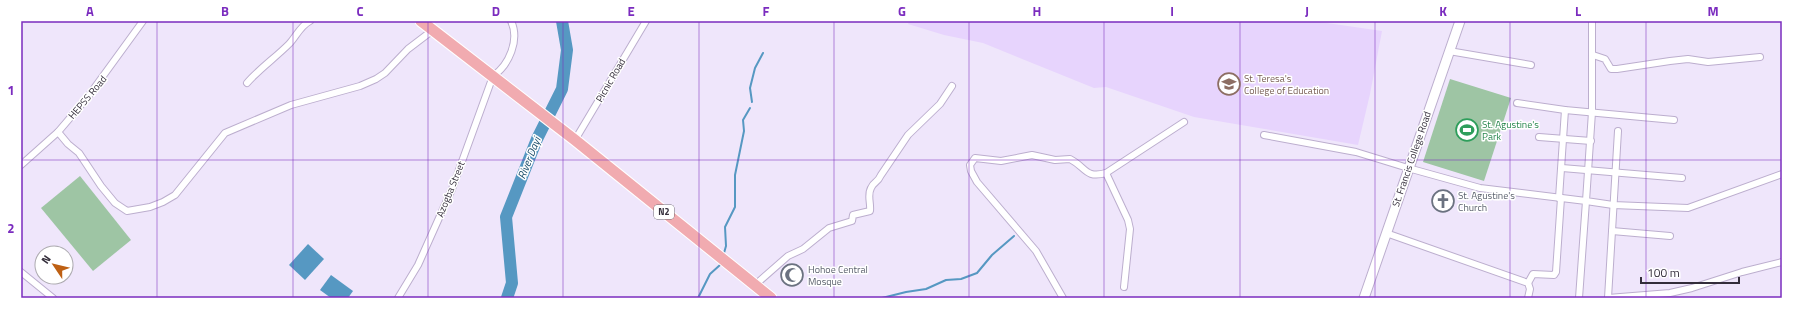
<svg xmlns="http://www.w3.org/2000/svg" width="1803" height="319" font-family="'Titillium Web',sans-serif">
<rect width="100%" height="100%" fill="#efe6fb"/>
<polygon fill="#e7d4fd" points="909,21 1320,21 1320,22 1382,31 1370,94 1358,145 1194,117 1106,87 1094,88 983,43 944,35 908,24"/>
<g fill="#9ec5a4">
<polygon points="1450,79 1511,98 1484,181 1423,162"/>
<polygon points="80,176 131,240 93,271 41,208"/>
</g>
<g fill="#5698c2">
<polygon points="308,244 324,259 305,280 289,265"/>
<polygon points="331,275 353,291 348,298 331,298 320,290"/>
</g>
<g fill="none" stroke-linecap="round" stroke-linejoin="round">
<g stroke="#5698c2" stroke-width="2">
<polyline points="752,102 750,88 755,68 763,53"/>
<polyline points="724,253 726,246 725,227 735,207 735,175 744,131 743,120 750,108"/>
<polyline points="698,298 710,274 720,265"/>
<polyline points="882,298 906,292 926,289 946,280 961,279 977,273 992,255 1014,236"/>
</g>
<polyline stroke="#5698c2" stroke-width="12" points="507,298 512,283 506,217 537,139 562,89 567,50 562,21"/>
<g stroke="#bcaece" stroke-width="8">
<g id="street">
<polyline points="1592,21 1592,112 1586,201 1613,205 1688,208 1782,174"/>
<polyline points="1449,51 1531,65"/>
<polyline points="1593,55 1605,59 1611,69 1617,69 1670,61 1688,59 1708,62 1760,57"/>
<path d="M247,83C259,69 275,58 289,44C296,37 300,26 310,21"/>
<polyline points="1517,103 1565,110 1674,120"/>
<polyline points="58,132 68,144 79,153 101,186 115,203 127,211 150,207 163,202 175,195 225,133 291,105 360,86 376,79 385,73 408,49 433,30"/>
<polyline points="1264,135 1356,152 1408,168 1480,188 1586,201 1579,298"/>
<polyline points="1539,137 1591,141"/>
<polyline points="575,140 646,21"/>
<polyline points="21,165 58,132 87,98 143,21"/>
<polyline points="1562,168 1682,178"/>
<polyline points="1106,173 1128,220 1130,229 1124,287"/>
<polyline points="1559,198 1565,110"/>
<polyline points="1612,231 1670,236"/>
<polyline points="1386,233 1528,283 1530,289 1528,298"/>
<polyline points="21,272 53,298"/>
<polyline points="1528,283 1533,274 1554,275 1556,272 1561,198"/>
<path d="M755,285L788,256L803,249L829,228L852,221L853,215L870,211C871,203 867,195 871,188C874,181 877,184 881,175L908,135L940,104L952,86"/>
<path d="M398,298L418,265L452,189L493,76C509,65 520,40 511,21"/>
<path d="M1063,298L1036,251L977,182L971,171L970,165L975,158L1001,161L1032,155L1055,160L1070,159C1086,167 1085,179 1106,173L1184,122"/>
<polyline points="1608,298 1670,293 1692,288 1742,272 1782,262"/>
<polyline points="1608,298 1618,131"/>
</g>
</g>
<g stroke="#bcaece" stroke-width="11">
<polyline id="secondary" points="1364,298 1460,21"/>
</g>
<g stroke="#fff" stroke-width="13">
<polyline id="highway" points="421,21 575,140 771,298"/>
</g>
<use href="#street" stroke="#fff" stroke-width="6"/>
<use href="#secondary" stroke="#fff" stroke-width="9"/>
<use href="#highway" stroke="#f1abb0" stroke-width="11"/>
</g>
<path fill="none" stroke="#7b2cbf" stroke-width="1" stroke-opacity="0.55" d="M157,21V298M293,21V298M428,21V298M563,21V298M699,21V298M834,21V298M969,21V298M1104,21V298M1240,21V298M1375,21V298M1510,21V298M1646,21V298M21,160H1782"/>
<defs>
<g id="university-ring" transform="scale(1.15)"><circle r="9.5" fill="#fff" stroke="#8d6e63" stroke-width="1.5"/><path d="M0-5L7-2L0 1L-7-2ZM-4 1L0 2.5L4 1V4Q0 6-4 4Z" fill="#8d6e63"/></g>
<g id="stadium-ring" transform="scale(1.15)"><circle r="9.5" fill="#fff" stroke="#2e9e5b" stroke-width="1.5"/><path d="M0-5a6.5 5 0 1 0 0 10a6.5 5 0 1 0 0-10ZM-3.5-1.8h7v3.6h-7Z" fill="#2e9e5b"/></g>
<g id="church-ring" transform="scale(1.15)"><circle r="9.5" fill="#fff" stroke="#6b7280" stroke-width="1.5"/><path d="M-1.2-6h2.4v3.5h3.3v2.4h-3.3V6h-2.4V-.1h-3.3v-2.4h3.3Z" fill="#6b7280"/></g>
<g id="mosque-ring" transform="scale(1.15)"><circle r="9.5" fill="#fff" stroke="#6b7280" stroke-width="1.5"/><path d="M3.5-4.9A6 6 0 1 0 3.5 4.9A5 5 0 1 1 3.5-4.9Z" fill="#6b7280"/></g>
</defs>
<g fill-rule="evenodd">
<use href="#university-ring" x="1229" y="84"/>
<use href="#stadium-ring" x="1467" y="130"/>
<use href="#church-ring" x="1443" y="201"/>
<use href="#mosque-ring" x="792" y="275"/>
</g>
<g text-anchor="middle" stroke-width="3" stroke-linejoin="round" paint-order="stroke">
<rect fill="#fff" stroke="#706c75" stroke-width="1" x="654" y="205" width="20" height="14" rx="3"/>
<g font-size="9" font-weight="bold" fill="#332d3a">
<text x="664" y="215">N2</text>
</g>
<g font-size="10" fill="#785e54" stroke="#fff" text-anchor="start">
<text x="1244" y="82">St. Teresa's<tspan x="1244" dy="12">College of Education</tspan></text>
</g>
<g font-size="10" fill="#332d3a" stroke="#fff">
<text transform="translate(610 80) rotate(-60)" y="4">Picnic Road</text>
<text transform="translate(87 97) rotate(-50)" y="4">HEPSS Road</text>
<text transform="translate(1411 159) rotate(-71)" y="4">St. Francis College Road</text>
<text transform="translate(450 189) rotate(-68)" y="4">Azogba Street</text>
</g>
<g font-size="10" fill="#27864d" stroke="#fff" text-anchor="start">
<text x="1482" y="128">St. Agustine's<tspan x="1482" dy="12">Park</tspan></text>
</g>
<g font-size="10" fill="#5b616d" stroke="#fff" text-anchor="start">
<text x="1458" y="199">St. Agustine's<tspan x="1458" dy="12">Church</tspan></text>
<text x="808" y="273">Hohoe Central<tspan x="808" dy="12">Mosque</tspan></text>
</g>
<g font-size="11" font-style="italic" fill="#184b68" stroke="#fff">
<text transform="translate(529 158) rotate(-68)" y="4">River Dayi</text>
</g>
</g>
<rect width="1803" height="319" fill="none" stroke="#ffffff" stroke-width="44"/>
<g transform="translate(54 265) rotate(305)"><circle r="19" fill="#ffffff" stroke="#adabb0"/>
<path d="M0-3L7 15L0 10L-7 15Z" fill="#be6013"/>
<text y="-6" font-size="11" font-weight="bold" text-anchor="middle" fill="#332d3a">N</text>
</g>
<path d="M1641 277v6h98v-6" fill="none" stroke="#332d3a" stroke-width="2"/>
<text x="1647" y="277" font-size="12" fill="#332d3a" stroke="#ffffff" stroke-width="3" paint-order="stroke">100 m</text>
<rect x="22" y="22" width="1759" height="275" fill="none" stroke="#7b2cbf" stroke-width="1.5"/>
<g font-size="13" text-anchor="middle" font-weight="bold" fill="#7b2cbf">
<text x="90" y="16">A</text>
<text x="225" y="16">B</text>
<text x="360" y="16">C</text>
<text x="496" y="16">D</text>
<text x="631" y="16">E</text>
<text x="766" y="16">F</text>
<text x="902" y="16">G</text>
<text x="1037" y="16">H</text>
<text x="1172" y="16">I</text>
<text x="1307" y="16">J</text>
<text x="1443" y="16">K</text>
<text x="1578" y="16">L</text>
<text x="1713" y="16">M</text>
<text x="11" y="95">1</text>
<text x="11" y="233">2</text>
</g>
</svg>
